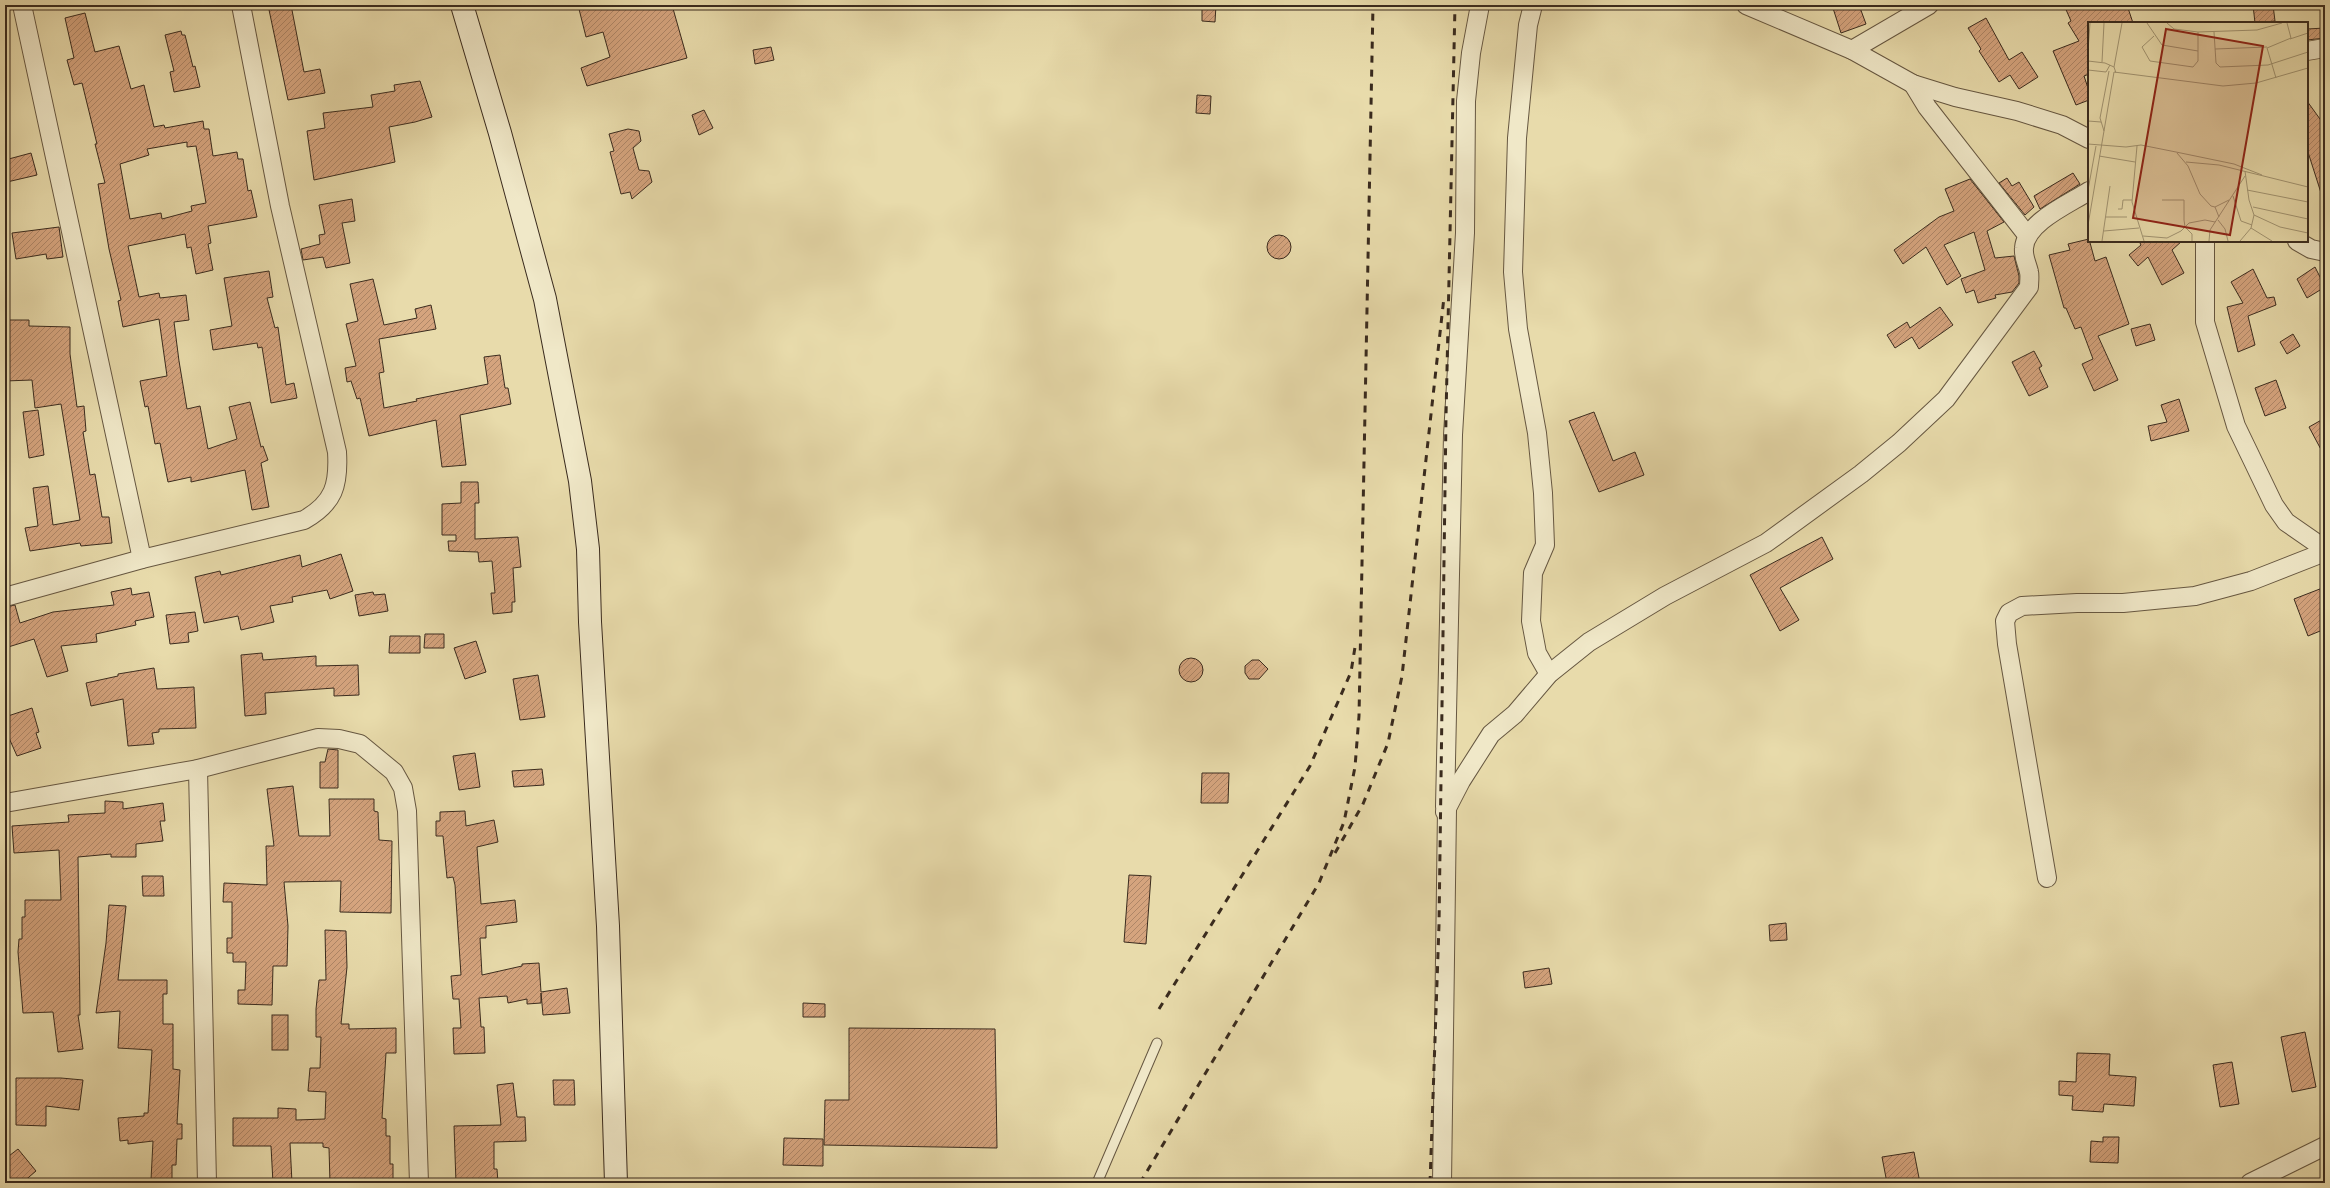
<svg xmlns="http://www.w3.org/2000/svg" width="2330" height="1188" font-family="'Gentium Book Plus',serif">
<defs>
<pattern id="building-hatch" width="6" height="6" patternUnits="userSpaceOnUse"><rect width="6" height="6" fill="#d5a47e"/><path d="M-1 1l2-2M0 6l6-6M5 7l2-2" fill="none" stroke="#ae8667"/></pattern>
</defs>
<rect width="100%" height="100%" fill="#e8dbab"/>
<filter id="stains"><feTurbulence type="fractalNoise" baseFrequency=".005" numOctaves="4"/><feColorMatrix values="0 0 0 0 .2 0 0 0 0 .09 0 0 0 0 .02 0 0 0 .5 -.17"/></filter>
<radialGradient id="worn" r=".72"><stop offset=".6" stop-color="#630" stop-opacity="0"/><stop offset="1" stop-color="#630" stop-opacity=".3"/></radialGradient>
<g fill="url(#building-hatch)" stroke="#3a2b1e" fill-rule="evenodd">
<polygon points="268,5 291,5 304,72 320,69 325,93 288,100"/>
<polygon points="578,5 672,5 687,58 587,86 581,68 610,57 603,32 586,37"/>
<polygon points="1202,5 1216,5 1215,22 1202,21"/>
<polygon points="1832,5 1859,5 1866,24 1841,33"/>
<polygon points="2064,5 2127,5 2133,23 2089,23 2089,74 2084,76 2089,91 2089,100 2076,105 2053,51 2079,41 2068,23 2071,21"/>
<polygon points="2253,5 2273,5 2275,21 2255,23"/>
<path d="M85,13L95,52L119,46L131,89L144,85L154,127L164,125L165,128L203,121L204,129H209L213,156L237,152L238,159H243L248,191L251,190L257,217L208,226L211,243L208,244L213,270L196,274L191,247L187,248L185,234L128,246L139,297L159,293L160,298L186,295L189,320L174,322L179,361L187,409L200,406L208,449L237,439L229,407L250,402L261,447L263,446L268,460L261,463L269,507L252,510L245,470L191,482V477L168,482L160,443L155,444L148,406L145,407L140,381L167,376L159,319L123,327L118,301L121,300L109,249L98,184L105,183L95,144H97L82,83L74,85L67,60L74,58L65,18ZM187,142V147L196,146L206,203L191,206L192,211L162,219L161,213L130,219L120,164L149,155L147,149Z"/>
<polygon points="1986,18 2009,60 2022,52 2038,77 2019,89 2010,75 1999,82 1979,51 1981,49 1968,28"/>
<polygon points="2325,28 2325,38 2307,40 2307,29"/>
<polygon points="181,31 182,35 185,35 193,67 195,66 200,87 174,92 170,72 174,71 165,35"/>
<polygon points="771,47 774,60 755,64 753,50"/>
<polygon points="420,81 432,117 415,122 389,127 395,162 314,180 307,131 325,128 323,113 373,107 371,95 395,91 394,85"/>
<polygon points="1197,95 1211,96 1210,114 1196,113"/>
<polygon points="2307,101 2325,126 2325,196 2322,196 2307,149"/>
<polygon points="704,110 713,128 699,135 692,115"/>
<polygon points="628,129 639,131 641,141 633,148 639,170 649,171 652,182 632,199 630,192 621,194 610,152 614,151 609,134"/>
<polygon points="31,153 37,175 7,182 5,160"/>
<polygon points="2073,173 2080,184 2040,209 2034,196"/>
<polygon points="2007,178 2012,186 2019,182 2034,207 2025,215 1999,183"/>
<polygon points="1970,179 2004,222 1987,231 1995,258 2014,256 2019,276 2019,283 2012,292 1995,295 1996,298 1978,303 1974,290 1966,293 1961,279 1985,270 1974,232 1944,245 1961,276 1947,285 1926,247 1903,264 1894,250 1939,217 1954,211 1945,189"/>
<polygon points="352,199 355,221 342,223 350,263 326,268 323,257 303,260 301,249 320,244 319,235 325,234 319,205"/>
<polygon points="59,227 63,257 47,259 46,254 16,259 12,233"/>
<circle cx="1279" cy="247" r="12"/>
<polygon points="2089,239 2095,261 2106,257 2129,324 2098,336 2118,380 2094,391 2082,364 2093,359 2081,327 2075,329 2066,308 2064,308 2049,255 2070,250 2068,244"/>
<polygon points="2139,241 2182,241 2172,250 2184,273 2162,285 2148,257 2138,266 2129,255 2141,245"/>
<polygon points="2315,267 2325,287 2307,298 2297,279"/>
<polygon points="2253,269 2267,298 2274,297 2276,305 2248,316 2255,345 2238,352 2227,307 2243,303 2231,282"/>
<polygon points="269,271 273,297 267,298 275,328 278,327 286,385 294,383 297,398 271,403 262,347 258,348 257,343 213,350 210,330 232,326 224,278"/>
<polygon points="373,279 384,325 417,318 415,309 431,305 436,329 379,339 384,372 379,373 384,408 417,401 416,399 488,384 484,357 500,355 505,388 508,388 511,404 460,415 466,465 442,467 436,420 369,436 360,398 357,399 351,381 347,382 345,368 356,366 346,324 358,321 350,284"/>
<polygon points="1940,307 1953,325 1919,349 1912,337 1895,348 1887,335 1907,322 1910,328"/>
<polygon points="5,320 29,320 29,326 70,327 70,354 77,407 84,406 86,431 83,432 90,475 95,474 102,517 109,517 112,543 81,546 80,543 30,551 25,528 38,526 33,488 48,486 53,525 80,520 61,404 35,408 32,380 5,381"/>
<polygon points="2150,324 2155,340 2136,346 2131,329"/>
<polygon points="2293,334 2300,346 2287,354 2280,342"/>
<polygon points="2034,351 2042,366 2039,368 2048,387 2029,396 2012,362"/>
<polygon points="2276,380 2286,408 2265,416 2255,388"/>
<polygon points="2179,399 2189,431 2151,441 2148,426 2167,422 2161,405"/>
<polygon points="38,410 44,455 29,458 23,412"/>
<polygon points="1594,412 1613,461 1635,452 1644,475 1599,492 1569,421"/>
<polygon points="2325,418 2325,457 2309,427"/>
<polygon points="461,482 478,482 479,503 475,503 475,539 518,537 521,567 513,568 515,602 512,602 512,612 493,614 491,593 495,593 492,561 479,562 478,552 449,551 448,541 456,541 456,535 442,535 442,504 461,503"/>
<polygon points="1822,537 1833,559 1780,588 1799,620 1780,631 1750,575"/>
<polygon points="341,554 353,591 330,599 327,590 292,597 293,602 270,606 274,622 241,630 238,616 204,623 195,577 220,571 221,575 300,555 302,567"/>
<polygon points="2325,587 2325,629 2308,636 2294,599"/>
<polygon points="131,588 132,595 149,592 154,617 135,621 136,625 96,634 97,642 61,646 68,671 47,677 34,639 5,648 5,607 15,605 20,623 53,612 114,605 111,592"/>
<polygon points="373,592 374,595 385,594 388,611 359,616 355,595"/>
<polygon points="195,612 198,631 188,633 189,642 170,644 166,615"/>
<polygon points="425,634 444,634 444,648 424,648"/>
<polygon points="390,636 420,636 420,653 389,653"/>
<polygon points="476,641 486,672 465,679 454,648"/>
<polygon points="262,653 263,660 316,656 316,666 358,665 359,695 334,696 334,688 265,693 266,714 245,716 241,655"/>
<circle cx="1191" cy="670" r="12"/>
<polygon points="1252,660 1259,660 1268,669 1259,679 1249,679 1245,673 1245,666"/>
<polygon points="154,668 157,689 194,687 196,728 159,729 159,732 152,733 154,744 128,746 123,699 91,706 86,683 118,676 118,674"/>
<polygon points="538,675 545,717 520,720 513,679"/>
<polygon points="32,708 39,732 36,733 41,748 17,756 5,729 5,717"/>
<polygon points="328,749 338,750 338,788 320,788 320,762 325,762"/>
<polygon points="475,753 480,787 459,790 453,756"/>
<polygon points="542,769 544,785 514,787 512,771"/>
<polygon points="1202,773 1229,773 1228,803 1201,803"/>
<polygon points="293,786 299,836 330,836 329,799 374,799 374,811 378,812 379,840 392,841 391,913 340,912 341,881 284,882 288,926 287,966 273,966 272,1005 238,1004 238,990 245,990 246,962 233,962 233,953 227,953 227,938 232,938 232,902 223,902 224,883 267,885 266,846 274,846 267,789"/>
<polygon points="105,801 123,802 123,809 163,803 165,821 160,821 163,841 136,844 136,857 111,857 111,854 78,857 80,1015 78,1015 83,1049 58,1052 53,1012 23,1013 18,952 19,939 22,939 22,917 25,917 25,900 61,900 59,850 14,853 12,826 69,822 68,815 105,813"/>
<polygon points="465,811 466,826 494,820 498,842 477,847 481,904 515,900 517,922 486,926 486,938 480,938 482,975 522,966 522,964 539,963 541,992 567,988 570,1013 543,1015 541,993 541,1003 527,1004 527,999 508,1003 507,996 479,998 481,1027 484,1027 485,1053 454,1054 453,1028 461,1028 459,999 453,999 451,976 461,975 455,885 453,877 447,878 443,836 436,836 436,821 440,821 440,812"/>
<polygon points="1129,875 1151,876 1146,944 1124,942"/>
<polygon points="142,876 163,876 164,896 143,896"/>
<polygon points="109,905 126,906 118,980 167,980 167,994 163,994 163,1024 173,1024 173,1069 180,1070 177,1124 182,1124 182,1139 177,1139 176,1165 172,1165 172,1181 151,1180 153,1141 128,1144 128,1140 120,1141 118,1118 144,1116 144,1113 148,1113 152,1050 118,1048 120,1011 96,1013 106,943"/>
<polygon points="1786,923 1787,940 1770,941 1769,925"/>
<polygon points="325,930 346,931 347,967 341,1024 349,1024 349,1029 396,1028 396,1053 386,1053 382,1118 386,1119 386,1136 390,1136 390,1164 393,1164 393,1183 330,1183 329,1148 323,1147 323,1143 290,1143 292,1183 273,1183 271,1146 233,1146 233,1118 278,1118 278,1108 296,1109 296,1120 325,1119 326,1092 308,1091 310,1068 320,1068 321,1037 316,1037 316,1009 319,980 326,980"/>
<polygon points="1549,968 1552,984 1525,988 1523,972"/>
<polygon points="803,1003 825,1004 825,1017 803,1017"/>
<rect x="272" y="1015" width="16" height="35"/>
<polygon points="849,1028 995,1029 997,1148 824,1145 825,1100 849,1100"/>
<polygon points="2305,1032 2316,1087 2292,1092 2281,1037"/>
<polygon points="2077,1053 2110,1054 2109,1075 2136,1077 2134,1106 2104,1104 2103,1112 2072,1110 2073,1096 2059,1095 2059,1081 2076,1082"/>
<polygon points="2232,1062 2239,1104 2220,1107 2213,1065"/>
<polygon points="16,1078 61,1078 83,1080 79,1110 46,1106 46,1126 16,1125"/>
<polygon points="553,1080 574,1080 575,1105 554,1105"/>
<polygon points="513,1083 517,1117 525,1117 526,1141 494,1142 494,1169 497,1169 498,1183 456,1183 454,1126 501,1125 497,1085"/>
<polygon points="2103,1137 2119,1137 2118,1163 2090,1162 2091,1141 2103,1142"/>
<polygon points="784,1138 823,1139 823,1166 783,1165"/>
<polygon points="18,1149 36,1171 22,1183 5,1183 5,1159"/>
<polygon points="1914,1152 1920,1183 1887,1183 1882,1157"/>
</g>
<g fill="none" stroke-linecap="round" stroke-linejoin="round">
<g stroke="#665741" stroke-width="11">
<polyline id="lane" points="1097,1183 1157,1043"/>
</g>
<g stroke="#665741" stroke-width="20">
<g id="street">
<polyline points="22,5 142,559"/>
<polyline points="1533,5 1528,25 1517,138 1513,272 1518,329 1537,433 1543,493 1545,545 1533,573 1531,621 1537,653 1549,674"/>
<polyline points="1746,5 1852,50 1913,84 1955,97 2017,111 2062,125 2089,139"/>
<polyline points="1852,50 1929,5"/>
<polyline points="2307,51 2325,48"/>
<polyline points="1913,84 1927,107 2027,235"/>
<polyline points="2205,241 2205,322 2236,426 2274,505 2286,522 2325,549"/>
<polyline points="2297,241 2311,249 2325,252"/>
<path d="M5,597L142,559L304,520C334,503 339,485 337,452L280,206L241,5"/>
<polyline points="198,769 207,1183"/>
<polyline points="5,803 198,769 318,738 339,739 360,744 394,772 403,788 407,811 419,1183"/>
<polyline points="1445,807 1453,435 1465,233 1466,101 1471,53 1480,5"/>
<path d="M1445,812L1461,781L1491,734L1515,714L1549,674L1589,642L1665,596L1766,543L1861,474L1899,443L1946,399L2029,287C2029,282 2030,276 2029,272C2027,263 2023,257 2024,248C2026,222 2069,204 2089,191"/>
<polyline points="2047,878 2007,644 2005,621 2009,613 2022,606 2077,603 2123,603 2195,596 2251,581 2325,552"/>
<polyline points="1442,1183 1447,809"/>
<polyline points="2250,1183 2325,1146"/>
</g>
</g>
<g stroke="#3a2b1e" stroke-width="24">
<polyline id="secondary" points="462,5 500,133 545,299 580,481 588,549 590,622 608,926 616,1183"/>
</g>
<use href="#lane" stroke="#f0e8c8" stroke-width="9"/>
<use href="#street" stroke="#f0e8c8" stroke-width="18"/>
<use href="#secondary" stroke="#f0e8c8" stroke-width="22"/>
<g stroke="#3a2b1e" stroke-width="3" stroke-dasharray="7 7" stroke-linecap="butt">
<polyline points="1335,853 1363,804 1388,743 1402,676 1444,297"/>
<polyline points="1159,1009 1310,766 1351,672 1356,641"/>
<polyline points="1140,1183 1319,883 1344,822 1355,767 1359,716 1373,5"/>
<polyline points="1430,1183 1439,925 1446,416 1455,5"/>
</g>
</g>
<g transform="translate(2088 22)">
<rect width="220" height="220" fill="#e8dbab"/>
<path fill="none" stroke="#a29573" stroke-width="1" d="M59,1L74,23L110,29M79,1L86,7L110,10L169,8L194,1M126,10L128,41L132,45L180,43L220,30M66,14L54,25L62,39L105,45L110,39V10M202,17L220,11M127,27L179,25M0,29L2,1M0,39L17,41L26,45M14,40L16,1M0,48L18,50L22,43M28,51L26,45L34,1M188,56L179,26L203,16L199,1M0,58V77M0,99L13,100M16,109L12,96L21,49M0,122L38,125L53,123L88,130M49,124L44,180L56,219M88,130L146,142L174,153M89,131L100,144L112,172L123,184L127,185L131,195M11,134L47,140M98,140L131,143L220,165M0,168L8,124M159,168L220,180M145,174L153,199L164,203M74,178H96V198L97,205L104,212V219M127,185L141,178M165,185L220,197M30,187H34L35,178H44M166,193L192,205L220,211M18,195H39M130,198L137,207L140,219M0,203L26,50L135,64L168,61L220,46M163,206L184,219M16,209L51,206M55,214L79,216L93,209L101,201L117,198L127,200M14,219L22,164M121,219L122,208L157,154M152,219L163,206L166,193L161,178L157,149"/>
<path fill="#8f2418" fill-opacity="0.15" stroke="#8f2418" stroke-width="2" d="M78,7L175,24L142,213L45,196Z"/>
<rect width="220" height="220" fill="none" stroke="#3a2b1e" stroke-width="2"/>
</g>
<rect width="2330" height="1188" fill="none" stroke="#e8dbab" stroke-width="20"/>
<rect x="6" y="6" width="2318" height="1176" fill="none" stroke="#3a2b1e" stroke-width="2"/>
<rect x="10" y="10" width="2310" height="1168" fill="none" stroke="#3a2b1e"/>
<rect width="100%" height="100%" filter="url(#stains)"/>
<rect width="100%" height="100%" fill="url(#worn)"/>
</svg>
